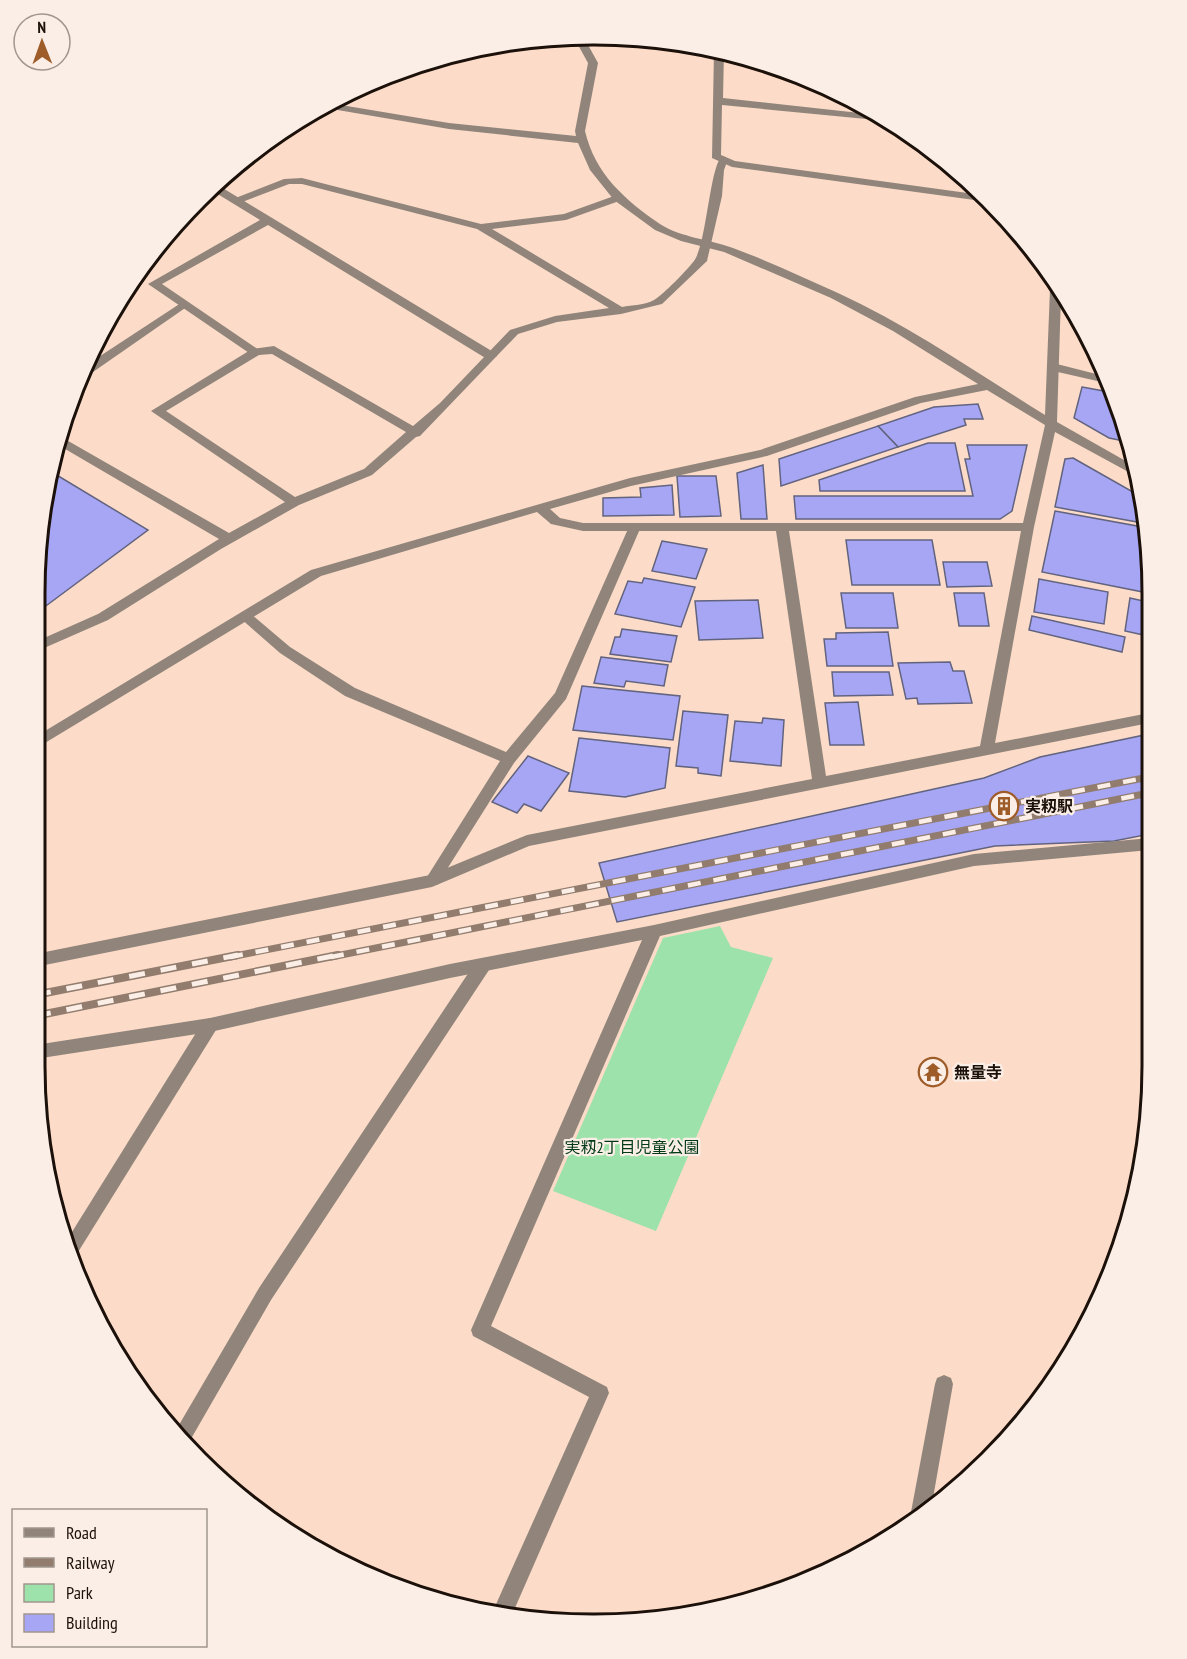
<svg xmlns="http://www.w3.org/2000/svg" width="1187" height="1659" font-family="'PT Sans Narrow','Noto Sans JP',sans-serif">
<rect width="100%" height="100%" fill="#fcdcc8"/>
<polygon fill="#9ee2ab" points="720,926 731,947 773,958 656,1231 553,1191 663,938"/>
<g fill="#a6a6f4" stroke="#62637f" stroke-width="1.5">
<polygon points="1082,387 1109,392 1124,441 1109,438 1074,418"/>
<polygon points="978,404 983,419 964,419 966,425 898,447 878,426 934,407"/>
<polygon points="878,426 898,447 781,486 779,459"/>
<polygon points="928,443 955,443 965,491 820,491 819,480"/>
<polygon points="967,445 1027,445 1012,511 1000,519 796,519 794,496 973,496 965,459 970,459"/>
<polygon points="1073,458 1140,496 1148,524 1055,507 1065,459"/>
<polygon points="763,465 767,519 741,519 737,473"/>
<polygon points="50,471 148,530 35,614 45,484"/>
<polygon points="677,476 716,476 721,516 680,517"/>
<polygon points="672,485 674,515 603,516 603,498 641,497 640,488"/>
<polygon points="1055,511 1148,528 1148,593 1042,572"/>
<polygon points="846,540 932,540 940,585 852,585"/>
<polygon points="662,541 707,549 696,579 652,571"/>
<polygon points="943,562 987,562 992,586 947,587"/>
<polygon points="644,578 695,587 681,627 615,614 628,581 642,583"/>
<polygon points="1039,579 1108,592 1104,624 1034,612"/>
<polygon points="841,593 893,593 898,628 846,628"/>
<polygon points="954,593 984,593 989,626 959,626"/>
<polygon points="1130,598 1148,602 1148,636 1125,631"/>
<polygon points="758,600 763,638 699,640 695,601"/>
<polygon points="1032,616 1125,637 1122,652 1029,630"/>
<polygon points="622,629 677,636 671,662 610,654 615,637 620,637"/>
<polygon points="888,632 893,666 827,666 824,639 836,639 836,633"/>
<polygon points="601,657 668,665 664,686 626,681 624,687 594,683"/>
<polygon points="950,662 953,671 964,671 972,703 918,704 917,698 906,699 898,663"/>
<polygon points="832,672 889,672 893,695 834,696"/>
<polygon points="582,686 680,696 673,740 573,730"/>
<polygon points="858,702 864,745 830,745 825,703"/>
<polygon points="683,711 728,715 721,776 698,773 698,768 676,766"/>
<polygon points="763,718 784,720 781,766 730,761 735,721 762,723"/>
<polygon points="1149,734 1150,834 1114,841 995,846 617,922 599,863 984,778 1040,757"/>
<polygon points="579,738 670,748 665,788 625,797 569,791"/>
<polygon points="528,756 569,773 541,811 524,804 517,813 492,802"/>
</g>
<g fill="none" stroke-linecap="round" stroke-linejoin="round">
<g fill="#91857b" fill-rule="evenodd">
<path d="M723,156L728,159L724,170L722,196L707,261L662,304L621,314L557,322L518,334L420,436L416,437L372,475L299,505L221,549L108,620L35,652V642L98,614L219,539L60,446L63,438L229,533L285,502L151,411L252,349L274,346L413,426L440,403L510,330L555,316L609,308L477,229L302,184H289L237,204L233,203V199L284,179L302,178L481,224L564,214L614,196H622V200L566,220L492,229L622,307C632,305 645,305 654,300C664,294 687,270 694,261C707,244 710,161 723,156ZM272,354L406,432L364,469L295,497L166,411L259,355Z"/>
<polygon points="184,301 190,304 188,306 93,372 87,372 91,362"/>
<polygon points="1053,363 1104,376 1106,383 1049,370 1047,367"/>
<polygon points="634,525 640,529 566,699 514,763 437,885 427,885 424,881 427,877 500,761 345,696 280,653 239,617 241,614 251,614 290,647 355,688 506,752 555,693 628,529"/>
<polygon points="483,958 489,960 491,965 489,970 271,1300 188,1444 176,1430 259,1288 477,960"/>
<polygon points="210,1018 216,1020 218,1025 216,1030 75,1257 67,1240 204,1020"/>
</g>
<g fill="#91857b" fill-rule="evenodd">
<path d="M577,37H587V43L598,63L585,131C595,174 625,200 660,224C682,238 709,239 733,248C768,261 803,277 838,293C910,326 977,373 1045,415L1050,289L1055,286L1061,296L1057,422L1131,464L1134,475L1055,432L1034,527L995,743L1149,713V723L529,846L432,887L35,967V954L430,875L527,835L812,779L776,531H583L551,524L537,512L321,576L35,749V737L311,570L630,478L760,450L915,397L978,384L893,331L831,298L724,252L681,241L655,230L614,200L590,170L578,143L449,129L320,107L329,103L449,123L576,136L575,131L588,63L577,43ZM987,390L1045,425L1023,523H583L560,518L550,509L631,486L767,456L921,403ZM789,531H1021L980,746L826,776Z"/>
<polygon points="714,50 724,51 723,98 878,115 887,121 722,105 721,155 735,161 982,195 989,202 732,167 712,158"/>
<polygon points="216,184 495,353 497,356 491,360 487,359 268,225 162,284 262,352 260,355 252,355 148,284 260,220 211,190"/>
<polygon points="1150,838 1150,850 974,866 660,936 491,1326 607,1387 609,1393 511,1617 493,1611 589,1397 473,1336 471,1330 642,940 450,978 210,1032 35,1059 35,1045 210,1018 450,964 654,925 974,854"/>
<polygon points="944,1375 951,1378 953,1384 932,1504 913,1516 911,1512 935,1384 937,1378"/>
</g>
<g stroke="#917c6e" stroke-width="7">
<g id="rail-far1">
<polyline points="230,957 1149,777"/>
<polyline points="331,957 1149,793"/>
</g>
</g>
<g stroke="#917c6e" stroke-width="8">
<g id="rail">
<polyline points="35,995 238,955"/>
<polyline points="35,1016 338,955"/>
</g>
</g>
<use href="#rail-far1" stroke="#fbeee6" stroke-width="4.5" stroke-dasharray="13" stroke-linecap="butt"/>
<use href="#rail" stroke="#fbeee6" stroke-width="5" stroke-dasharray="16" stroke-linecap="butt"/>
</g>
<defs>
<g id="building-ring" transform="scale(1.5)"><circle r="9.5" fill="#fbeee6" stroke="#9e5c29" stroke-width="1.5"/><path d="M-4-6H4V6H1V3H-1V6H-4ZM-2.5-4.3h1.7v1.8h-1.7ZM.8-4.3h1.7v1.8H.8ZM-2.5-1h1.7V.8h-1.7ZM.8-1h1.7V.8H.8Z" fill="#9e5c29"/></g>
<g id="temple-ring" transform="scale(1.5)"><circle r="9.5" fill="#fbeee6" stroke="#9e5c29" stroke-width="1.5"/><path d="M0-6L5-2H3V0L6.5 2.5H4V6H1.5V3h-3V6H-4V2.5H-6.5L-3 0V-2H-5Z" fill="#9e5c29"/></g>
</defs>
<g fill-rule="evenodd">
<use href="#building-ring" x="1004" y="806"/>
<use href="#temple-ring" x="933" y="1072"/>
</g>
<g text-anchor="middle" stroke-width="4.5" stroke-linejoin="round" paint-order="stroke">
<g font-size="16" font-weight="bold" fill="#1b110a" stroke="#fbeee6" text-anchor="start">
<text x="1025" y="812">実籾駅</text>
<text x="954" y="1078">無量寺</text>
</g>
<g font-size="16" fill="#003915" stroke="#fbeee6">
<text x="632" y="1153">実籾2丁目児童公園</text>
</g>
</g>
<path d="M0 0H1187V1659H0ZM593 45H594A548 548 0 0 1 1142 593V1066A548 548 0 0 1 594 1614H593A548 548 0 0 1 45 1066V593A548 548 0 0 1 593 45Z" fill="#fbeee6" fill-rule="evenodd"/>
<path fill="none" stroke="#1b110a" stroke-width="3" d="M593 45H594A548 548 0 0 1 1142 593V1066A548 548 0 0 1 594 1614H593A548 548 0 0 1 45 1066V593A548 548 0 0 1 593 45Z"/>
<rect x="12" y="1509" width="195" height="138" fill="#fbeee6" stroke="#a1968e" stroke-width="1.5"/>
<rect x="24" y="1528" width="30" height="9" fill="#91857b" stroke="#a1968e" stroke-width="1.5"/>
<text x="66" y="1539" font-size="18" fill="#1b110a">Road</text>
<rect x="24" y="1558" width="30" height="9" fill="#917c6e" stroke="#a1968e" stroke-width="1.5"/>
<text x="66" y="1569" font-size="18" fill="#1b110a">Railway</text>
<rect x="24" y="1584" width="30" height="18" fill="#9ee2ab" stroke="#a1968e" stroke-width="1.5"/>
<text x="66" y="1599" font-size="18" fill="#1b110a">Park</text>
<rect x="24" y="1614" width="30" height="18" fill="#a6a6f4" stroke="#a1968e" stroke-width="1.5"/>
<text x="66" y="1629" font-size="18" fill="#1b110a">Building</text>
<g transform="translate(42 42) rotate(359)"><circle r="28" fill="#fbeee6" stroke="#a1968e" stroke-width="1.5"/>
<path d="M0-4.5L10 22L0 15L-10 22Z" fill="#9e5c29"/>
<text y="-9" font-size="16" font-weight="bold" text-anchor="middle" fill="#1b110a">N</text>
</g>
</svg>
